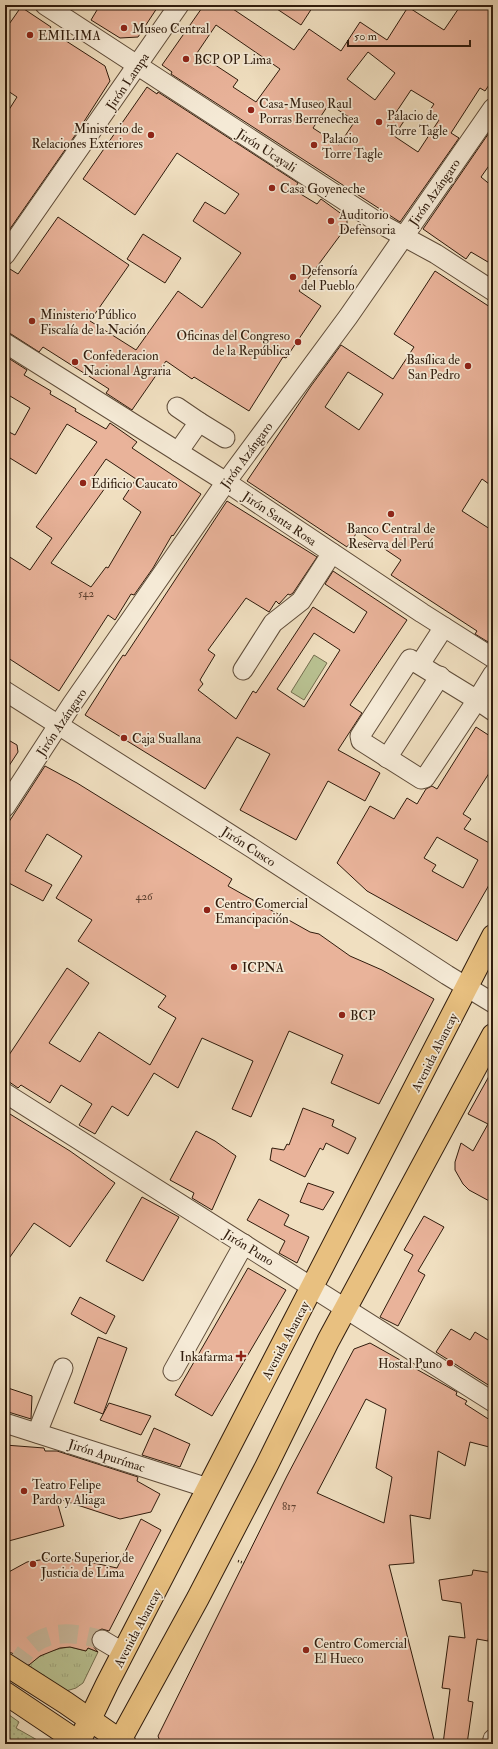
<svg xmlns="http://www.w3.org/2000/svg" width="498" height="1749" font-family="'IM FELL Double Pica',serif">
<defs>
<pattern id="grass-tufts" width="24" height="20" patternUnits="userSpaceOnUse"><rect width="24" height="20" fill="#b9c292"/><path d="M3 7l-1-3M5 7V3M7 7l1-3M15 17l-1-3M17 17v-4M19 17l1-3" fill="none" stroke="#9fa67d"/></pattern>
<pattern id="park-dots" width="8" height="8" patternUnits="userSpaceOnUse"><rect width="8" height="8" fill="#b9c292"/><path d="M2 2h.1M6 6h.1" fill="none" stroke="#9fa67d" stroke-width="1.8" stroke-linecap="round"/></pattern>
</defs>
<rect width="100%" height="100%" fill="#f0dfc0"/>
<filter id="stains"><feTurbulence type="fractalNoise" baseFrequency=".005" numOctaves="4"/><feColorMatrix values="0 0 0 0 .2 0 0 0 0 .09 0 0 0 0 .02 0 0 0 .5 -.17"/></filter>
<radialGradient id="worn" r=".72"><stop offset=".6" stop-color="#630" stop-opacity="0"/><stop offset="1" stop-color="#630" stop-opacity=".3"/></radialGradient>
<path fill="url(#grass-tufts)" stroke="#746e4f" d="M70,1647L86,1651L88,1648L98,1652L83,1683L76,1688L63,1692L28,1666C39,1654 53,1649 70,1647Z"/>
<polygon fill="url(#park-dots)" stroke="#746e4f" points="5,1712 19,1722 16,1728 39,1741 40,1744 5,1744"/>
<polygon fill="#b9c292" stroke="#746e4f" points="314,655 327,663 304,700 291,692"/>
<g fill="#e9b39a" stroke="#2f1b0c" fill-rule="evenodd">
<polygon points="100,5 159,5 138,37 120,38 91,20"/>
<path d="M204,5H227L294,50L309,29L341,51L360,22L387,40L408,7L444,30L461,5H493V79L485,91L480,88L451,133L459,138L400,222L171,74L172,72L162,65ZM216,25L280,69L256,102L233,87L238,80L197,53ZM368,52L395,73L375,100L347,79ZM411,90L434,104L428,113L439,120L418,152L394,136L404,121L395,114ZM329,104L355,121L339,145L313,128Z"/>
<polygon points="271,5 314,5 301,25"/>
<polygon points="21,7 51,27 49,30 105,66 110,81 76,134 5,236 5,116 17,97 5,89 5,30"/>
<polygon points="147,87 157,94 158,92 298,183 294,190 317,204 321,199 347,218 347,226 299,291 321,306 286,358 283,357 249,411 194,377 192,379 166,361 132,410 106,393 109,389 43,347 39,352 11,334 5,332 5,266 18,274 58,217 129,265 90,321 136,350 178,291 202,308 241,253 193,221 205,202 225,214 239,194 177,153 135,215 83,179"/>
<polygon points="493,127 493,160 481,177 493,187 493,265 471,252 466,259 423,229"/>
<polygon points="143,234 181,258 165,283 127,259"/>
<path d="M435,271L493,309V487L482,479L462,511L493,531V645L475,634L477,631L391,575L401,560L358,531L347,547L247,481L311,386L341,345L393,379L414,347L394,334ZM348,372L383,394L359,430L325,407Z"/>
<path d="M5,356L27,370L24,375L51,391L50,394L76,409L75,411L106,429L110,423L137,442L132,448L201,494L173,536L172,535L153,568L134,595L131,594L115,620L108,615L59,691L5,656V554L30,570L52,538L36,527L97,442L67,424L36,474L5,455V430L15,435L30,408L5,393ZM106,459L136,479L123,499L141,512L108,568L106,567L91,587L51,563L105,488L92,479Z"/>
<path d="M227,501L317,557L293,593L290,595L288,594L279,604L276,601L269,612L246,598L208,650L215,655L200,680L203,684L198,690L236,719L253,691L256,693L313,607L354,633L367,612L325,584L333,571L407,620L350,705L362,713L338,750L380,773L365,801L328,781L296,840L240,810L270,754L237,737L205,789L85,715L117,664L123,655L125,656ZM314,633L340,650L304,707L277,689Z"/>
<path d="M476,727L493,738V767L463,814L471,819L464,829L493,845V878L457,941L367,891L337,863L370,806L394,819L407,798L417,804L426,789L432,786L437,789ZM437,837L478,860L463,888L432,871L436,865L424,858Z"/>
<polygon points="5,738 17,745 18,752 5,772"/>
<polygon points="45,766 77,783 232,879 228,886 310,932 319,934 350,956 382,970 434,999 379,1104 331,1083 343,1055 289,1031 251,1117 232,1109 253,1061 202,1038 178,1088 154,1073 128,1116 112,1106 95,1134 79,1125 92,1104 61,1085 50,1103 21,1085 18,1088 5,1079 5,1061 67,968 89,983 49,1043 80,1062 99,1032 150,1065 176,1018 158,1007 166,996 78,941 92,920 56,898 82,856 47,834 25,871 52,885 43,901 5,881 5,828"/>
<polygon points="493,1069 493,1203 469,1190 463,1184 455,1170 455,1162 461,1143 473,1151 488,1124 468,1114"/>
<polygon points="303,1108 334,1120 332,1126 356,1138 348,1154 326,1143 323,1150 320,1148 305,1177 270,1160 272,1148 284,1150 287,1144 289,1145"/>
<polygon points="5,1111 70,1151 115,1183 70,1247 34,1223 5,1264"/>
<polygon points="196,1131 215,1141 236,1156 212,1210 192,1198 194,1193 170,1180"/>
<polygon points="308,1183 334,1192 323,1210 300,1202"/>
<polygon points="142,1197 179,1217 143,1281 106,1261"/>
<polygon points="259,1199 289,1215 284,1225 309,1237 297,1263 279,1253 285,1241 247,1220"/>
<polygon points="424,1216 444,1227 418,1271 425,1275 398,1326 380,1317 413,1255 404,1250"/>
<polygon points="248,1268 286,1290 212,1416 175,1395"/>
<polygon points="80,1297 115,1316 106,1334 71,1314"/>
<polygon points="451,1329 470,1340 475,1332 493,1343 493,1388 436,1352"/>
<polygon points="98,1337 127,1348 103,1414 74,1403"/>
<path d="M370,1343L457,1392L456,1395L467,1401L465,1404L493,1422V1448L470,1442L465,1466L438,1451L430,1519L410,1515L414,1563L389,1565L435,1744H161L158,1736L287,1476L354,1349ZM366,1399L386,1409L376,1468L392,1477L384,1523L317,1493Z"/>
<polygon points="5,1387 32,1396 31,1419 5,1411"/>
<polygon points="109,1403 151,1416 141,1435 100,1420"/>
<polygon points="154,1428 190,1444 180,1467 142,1455"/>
<polygon points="5,1445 44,1448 45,1451 57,1451 138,1477 137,1481 160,1494 151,1512 120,1519 56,1498 64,1526 5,1542"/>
<polygon points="141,1519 161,1530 109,1631 102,1629 96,1631 92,1635 91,1640 92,1645 98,1652 88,1648 86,1651 70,1647 60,1648 40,1656 29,1665 12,1653 5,1652 5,1574 27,1562 46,1559 80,1560 117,1568"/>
<polygon points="473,1570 493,1573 493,1610 488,1641 477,1639 468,1701 473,1702 467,1744 443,1744 450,1689 442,1688 449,1636 465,1638 461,1603 442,1600 439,1580 472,1575"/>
</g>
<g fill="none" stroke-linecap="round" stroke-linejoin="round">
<path stroke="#c9b89c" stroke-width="19" stroke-dasharray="19 10" stroke-linecap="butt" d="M15,1668C19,1662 24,1653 29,1648C48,1628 79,1633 102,1640"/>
<g stroke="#5f4c39" stroke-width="21">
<g id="minor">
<polyline points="45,5 379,223 436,254 493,291"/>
<polyline points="5,255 179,5"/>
<polyline points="5,343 226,482 422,613 493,658"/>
<polyline points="177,407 199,422 178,452"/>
<polyline points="199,422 225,438"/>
<polygon points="410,659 477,700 425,778 421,779 361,741 360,736"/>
<polyline points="420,664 444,627"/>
<polyline points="243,670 273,623 301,601 332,553"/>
<polyline points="493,674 477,700 493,711"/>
<polyline points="5,691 255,850 447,975 493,1003"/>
<polyline points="387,758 440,676"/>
<polyline points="5,807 72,704 226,482 348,317 493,108"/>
<polyline points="5,1093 493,1402"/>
<polyline points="173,1371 244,1244"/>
<polyline points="5,1423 208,1488"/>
<polyline points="37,1433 63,1368"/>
<polyline points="102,1640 124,1653"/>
<polyline points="492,1744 493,1739"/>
</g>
</g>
<g stroke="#2f1b0c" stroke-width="24">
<g id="major">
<polyline points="5,1664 66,1703 125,1744"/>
<polyline points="5,1693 81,1744"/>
<polyline points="78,1744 107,1684 493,936"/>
<polyline points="118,1744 198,1598 266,1467 328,1341 493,1035"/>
</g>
</g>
<polyline stroke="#2f1b0c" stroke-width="2.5" stroke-dasharray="1 2" stroke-linecap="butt" points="238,1561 244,1563"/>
<use href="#minor" stroke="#f5ead6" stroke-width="19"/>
<use href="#major" stroke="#e8c080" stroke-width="22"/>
</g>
<g fill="#8f2418" stroke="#f5ead6" stroke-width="1.5">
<circle cx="124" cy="28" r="4"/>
<circle cx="30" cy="35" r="4"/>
<circle cx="186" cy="59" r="4"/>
<circle cx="251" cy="110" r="4"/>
<circle cx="379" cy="122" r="4"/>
<circle cx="151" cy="135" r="4"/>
<circle cx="314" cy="145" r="4"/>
<circle cx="272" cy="188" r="4"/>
<circle cx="331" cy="221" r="4"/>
<circle cx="293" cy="277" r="4"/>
<circle cx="32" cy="321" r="4"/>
<circle cx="298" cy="342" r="4"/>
<circle cx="75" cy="362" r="4"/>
<circle cx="468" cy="366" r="4"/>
<circle cx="83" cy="483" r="4"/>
<circle cx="391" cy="514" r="4"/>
<circle cx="124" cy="738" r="4"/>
<circle cx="207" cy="910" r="4"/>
<circle cx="234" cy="967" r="4"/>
<circle cx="342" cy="1015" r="4"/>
<path d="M239 1350h4v4h4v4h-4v4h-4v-4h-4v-4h4z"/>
<circle cx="450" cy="1363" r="4"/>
<circle cx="24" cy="1491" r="4"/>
<circle cx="33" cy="1564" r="4"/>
<circle cx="306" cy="1650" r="4"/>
</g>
<g text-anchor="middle" stroke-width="3.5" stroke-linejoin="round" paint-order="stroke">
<g font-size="11" fill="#5e4130">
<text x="86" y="597">542</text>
<text x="144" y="900">426</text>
<text x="289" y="1510">817</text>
</g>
<g font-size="13" fill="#2f1b0c" stroke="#f5ead6" text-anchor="start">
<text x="132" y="33">Museo Central</text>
<text x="38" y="40">EMILIMA</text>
<text x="194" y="64">BCP OP Lima</text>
<text x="259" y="108">Casa-Museo Raul<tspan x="259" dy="15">Porras Berrenechea</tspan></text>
<text x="387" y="120">Palacio de<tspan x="387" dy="15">Torre Tagle</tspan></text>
<text x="143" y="133" text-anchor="end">Ministerio de<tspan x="143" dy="15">Relaciones Exteriores</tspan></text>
<text x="322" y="143">Palacio<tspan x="322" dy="15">Torre Tagle</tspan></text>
<text x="280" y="193">Casa Goyeneche</text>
<text x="339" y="219">Auditorio<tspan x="339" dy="15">Defensoria</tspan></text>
<text x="301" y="275">Defensoría<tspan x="301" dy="15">del Pueblo</tspan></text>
<text x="40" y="319">Ministerio Público<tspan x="40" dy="15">Fiscalía de la Nación</tspan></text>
<text x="290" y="340" text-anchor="end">Oficinas del Congreso<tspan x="290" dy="15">de la República</tspan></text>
<text x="83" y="360">Confederacion<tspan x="83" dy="15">Nacional Agraria</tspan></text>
<text x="460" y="364" text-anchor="end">Basílica de<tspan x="460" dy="15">San Pedro</tspan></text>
<text x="91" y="488">Edificio Caucato</text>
<text x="391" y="533" text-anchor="middle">Banco Central de<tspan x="391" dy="15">Reserva del Perú</tspan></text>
<text x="132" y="743">Caja Suallana</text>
<text x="215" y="908">Centro Comercial<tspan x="215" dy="15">Emancipación</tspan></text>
<text x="242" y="972">ICPNA</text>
<text x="350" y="1020">BCP</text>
<text x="233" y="1361" text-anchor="end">Inkafarma</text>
<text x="442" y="1368" text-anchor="end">Hostal Puno</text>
<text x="32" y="1489">Teatro Felipe<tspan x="32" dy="15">Pardo y Aliaga</tspan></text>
<text x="41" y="1562">Corte Superior de<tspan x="41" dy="15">Justicia de Lima</tspan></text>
<text x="314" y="1648">Centro Comercial<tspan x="314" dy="15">El Hueco</tspan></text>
</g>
<g font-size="13" fill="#2f1b0c" stroke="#f5ead6">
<text transform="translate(127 81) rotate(-56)" y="5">Jirón Lampa</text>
<text transform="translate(267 150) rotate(33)" y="5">Jirón Ucayali</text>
<text transform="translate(434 192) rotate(-55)" y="5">Jirón Azángaro</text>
<text transform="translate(246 455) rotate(-54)" y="5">Jirón Azángaro</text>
<text transform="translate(280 518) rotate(34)" y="5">Jirón Santa Rosa</text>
<text transform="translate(61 722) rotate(-56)" y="5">Jirón Azángaro</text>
<text transform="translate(249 846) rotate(33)" y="5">Jirón Cusco</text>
<text transform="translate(434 1052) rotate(-63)" y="5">Avenida Abancay</text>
<text transform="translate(249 1247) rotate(32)" y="5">Jirón Puno</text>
<text transform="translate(285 1340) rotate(-62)" y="5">Avenida Abancay</text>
<text transform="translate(107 1455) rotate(18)" y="5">Jirón Apurímac</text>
<text transform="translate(137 1628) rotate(-62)" y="5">Avenida Abancay</text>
</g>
</g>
<rect width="498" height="1749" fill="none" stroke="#f0dfc0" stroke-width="20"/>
<rect x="6" y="6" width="486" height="1737" fill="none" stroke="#2f1b0c" stroke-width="2"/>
<rect x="10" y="10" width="478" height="1729" fill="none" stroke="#2f1b0c"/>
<path d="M348 40v6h122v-6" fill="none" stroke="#2f1b0c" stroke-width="2"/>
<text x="354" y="40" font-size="12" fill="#2f1b0c" stroke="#f5ead6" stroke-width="3" paint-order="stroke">50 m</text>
<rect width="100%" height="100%" filter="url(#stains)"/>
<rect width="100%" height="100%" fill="url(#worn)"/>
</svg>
